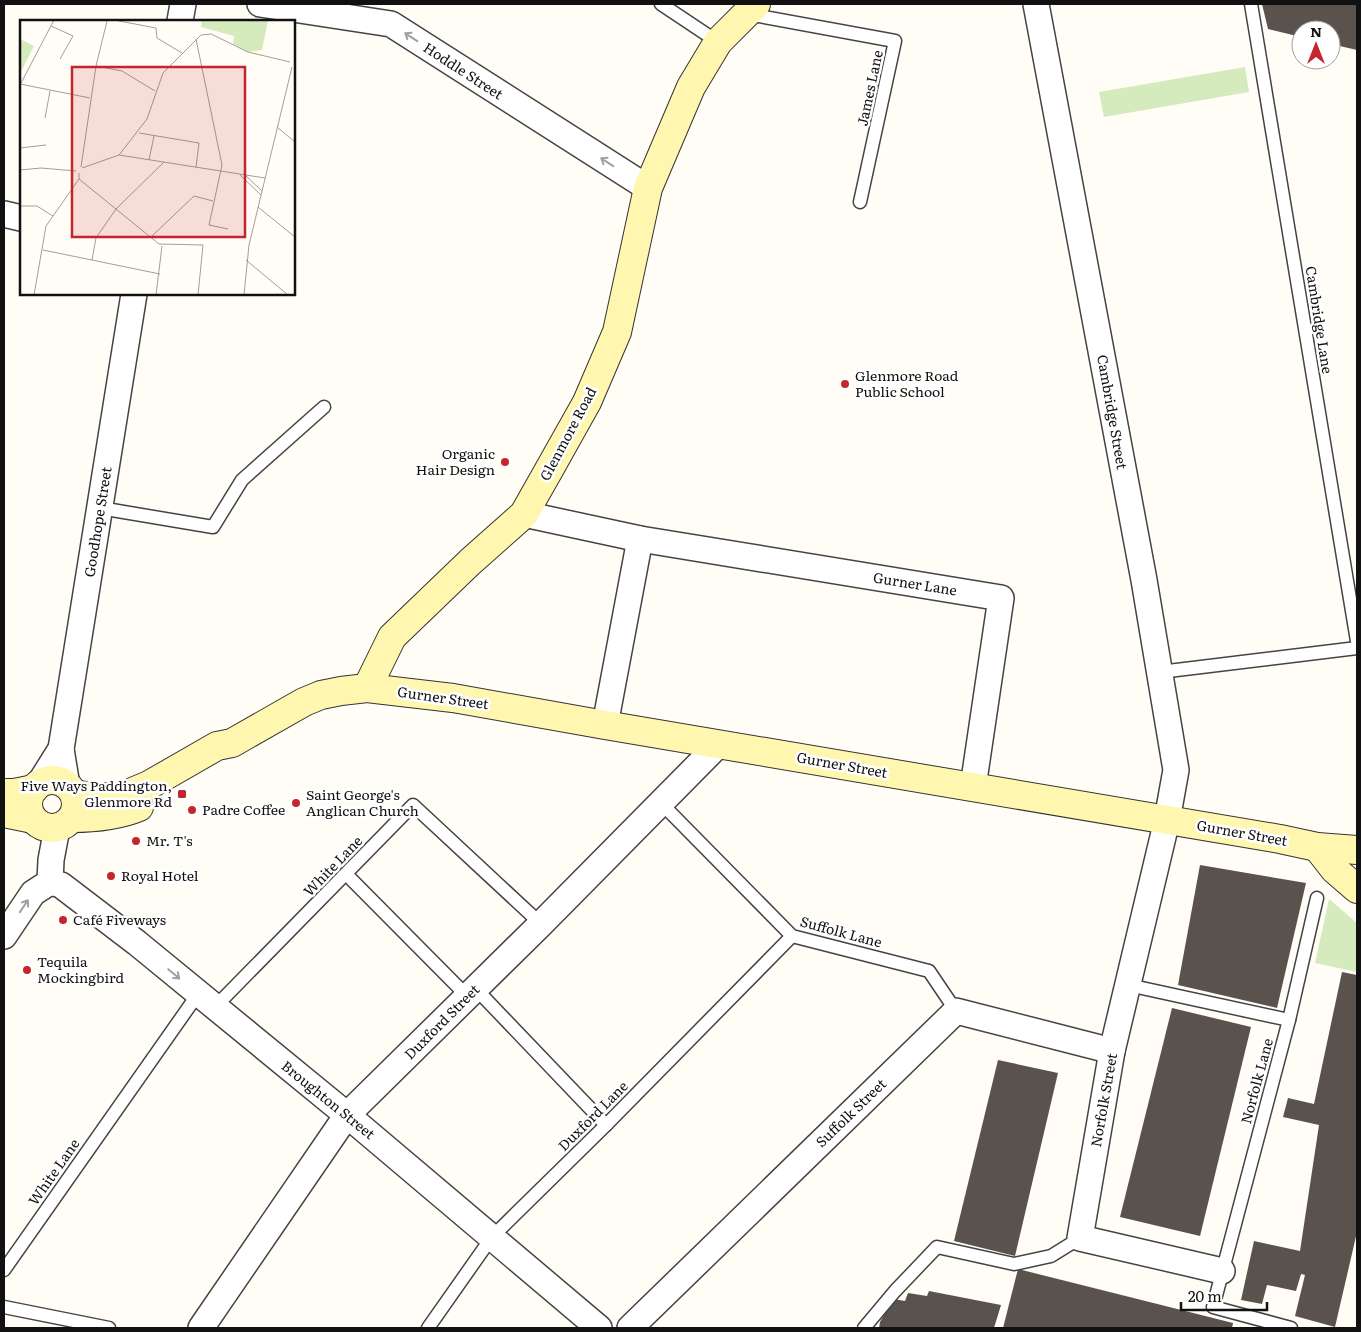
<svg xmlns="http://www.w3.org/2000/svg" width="1361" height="1332" font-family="Literata,serif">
<rect width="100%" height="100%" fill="#fffdf5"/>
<g fill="#d5ebbd">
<polygon points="1245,67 1249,92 1104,117 1099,92"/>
<polygon points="1329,899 1357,923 1357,972 1315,963"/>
</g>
<g fill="#5a524d">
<polygon points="1262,4 1357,4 1357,50 1331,44 1331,30 1301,30 1301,37 1268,29"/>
<polygon points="1200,865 1306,883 1277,1008 1178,985"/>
<polygon points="1342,972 1357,975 1357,1232 1335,1327 1295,1316 1305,1275 1301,1274 1296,1291 1267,1285 1262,1304 1241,1300 1254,1241 1300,1251 1319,1125 1283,1117 1288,1098 1314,1104"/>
<polygon points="1172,1008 1251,1027 1200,1236 1120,1217"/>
<polygon points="998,1060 1058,1073 1015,1256 954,1241"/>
<polygon points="1018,1269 1233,1323 1232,1328 1003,1328"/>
<polygon points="929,1291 1001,1305 994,1328 879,1328 880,1322 893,1299 905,1301 908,1293 927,1296"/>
</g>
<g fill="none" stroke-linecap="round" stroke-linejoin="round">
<g stroke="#444" stroke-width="15">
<g id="lane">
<polyline points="661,4 718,42"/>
<polyline points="1251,4 1357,641"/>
<polyline points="748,14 895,41 860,202"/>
<polyline points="100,508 213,527 242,480 324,407"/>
<polyline points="1160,672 1357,648"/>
<polyline points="661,803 792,936 929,971 956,1011"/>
<polyline points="346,874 468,997"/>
<polyline points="1128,985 1289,1020"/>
<polyline points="476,989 606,1125"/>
<polyline points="214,1008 413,805 541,924"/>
<polyline points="4,1270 198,994"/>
<polyline points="4,1307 109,1328"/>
<polyline points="428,1328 492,1237 606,1125 792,936"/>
<polyline points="864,1328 895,1291 937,1247 1014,1264 1051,1256 1080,1238"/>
<polyline points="1291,1328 1213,1307 1289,1020 1317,898"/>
</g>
</g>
<g stroke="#444" stroke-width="28">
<g id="street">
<polyline points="260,4 391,24 648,188"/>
<polyline points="1036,4 1144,580 1176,770 1167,820 1112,1051 1080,1238 1222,1271"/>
<polyline points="180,21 183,4"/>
<polyline points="4,214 21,218"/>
<polyline points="524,514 640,539 1001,598 973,787"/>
<polyline points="605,725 640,539"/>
<polyline points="39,784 61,749"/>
<polyline points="67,786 61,749 134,294"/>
<polyline points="50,882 61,885 137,943 347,1115 599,1328"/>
<polyline points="50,882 51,860 57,828"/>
<polyline points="4,936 33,893 50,882"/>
<polyline points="201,1328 347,1115 541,924 719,744"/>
<polyline points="630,1328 956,1011 1112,1051"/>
</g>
</g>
<g stroke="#333" stroke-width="30">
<g id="secondary">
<polyline points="367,688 392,637 470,562 524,514 550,468 587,402 617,332 648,188 691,87 718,42 756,4"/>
<circle cx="52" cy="804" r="24"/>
<polyline points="4,793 14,793 34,789"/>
<polyline points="74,794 90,797 120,797 149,785 217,746 232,743 304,702 321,695 341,691 367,688 453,698 605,725 1280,839 1317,847 1357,850"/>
<polyline points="4,813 33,819"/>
<path d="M72,818C95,818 117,816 139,807"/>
<polyline points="1317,847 1335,870 1357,889"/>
</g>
</g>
<use href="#lane" stroke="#fff" stroke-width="12"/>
<use href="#street" stroke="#fff" stroke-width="25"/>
<use href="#secondary" stroke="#fff6b0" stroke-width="28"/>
</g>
<defs><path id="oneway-shaft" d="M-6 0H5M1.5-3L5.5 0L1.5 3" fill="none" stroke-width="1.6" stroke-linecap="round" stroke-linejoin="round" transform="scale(1.25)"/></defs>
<g stroke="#a0a0a0">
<use href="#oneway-shaft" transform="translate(411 37) rotate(-147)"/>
<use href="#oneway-shaft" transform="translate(607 162) rotate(-147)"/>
<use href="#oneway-shaft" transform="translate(24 906) rotate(-56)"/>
<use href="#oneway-shaft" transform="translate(174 974) rotate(40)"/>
</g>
<g fill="#c4262e" stroke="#fff" stroke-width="2">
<circle cx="845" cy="384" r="5"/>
<circle cx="505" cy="462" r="5"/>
<rect x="177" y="789" width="10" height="10" rx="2.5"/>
<circle cx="296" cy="803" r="5"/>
<circle cx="192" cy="810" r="5"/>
<circle cx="136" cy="841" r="5"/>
<circle cx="111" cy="876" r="5"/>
<circle cx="63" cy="920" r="5"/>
<circle cx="27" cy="970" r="5"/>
</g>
<g text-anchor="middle" stroke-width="5" stroke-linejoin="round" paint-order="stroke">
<g font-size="14" fill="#111" stroke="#fff">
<text transform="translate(463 71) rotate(33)" y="5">Hoddle Street</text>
<text transform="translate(870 88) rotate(-78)" y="5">James Lane</text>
<text transform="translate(1319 320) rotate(81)" y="5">Cambridge Lane</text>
<text transform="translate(1112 412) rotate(80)" y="5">Cambridge Street</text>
<text transform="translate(568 434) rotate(-62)" y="5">Glenmore Road</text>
<text transform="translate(98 522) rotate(-81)" y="5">Goodhope Street</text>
<text transform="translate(915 584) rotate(9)" y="5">Gurner Lane</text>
<text transform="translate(443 698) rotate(8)" y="5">Gurner Street</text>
<text transform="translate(842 765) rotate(10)" y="5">Gurner Street</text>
<text transform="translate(1242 833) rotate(10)" y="5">Gurner Street</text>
<text transform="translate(333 866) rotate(-46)" y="5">White Lane</text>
<text transform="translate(841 932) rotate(15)" y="5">Suffolk Lane</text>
<text transform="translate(442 1022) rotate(-45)" y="5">Duxford Street</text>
<text transform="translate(1257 1081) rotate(-75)" y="5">Norfolk Lane</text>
<text transform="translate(328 1100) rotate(39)" y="5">Broughton Street</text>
<text transform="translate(1104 1100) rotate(-80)" y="5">Norfolk Street</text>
<text transform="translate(851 1113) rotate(-44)" y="5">Suffolk Street</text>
<text transform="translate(593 1116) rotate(-45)" y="5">Duxford Lane</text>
<text transform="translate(54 1172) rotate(-55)" y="5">White Lane</text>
</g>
<g font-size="14" fill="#111" stroke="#fff" text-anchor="start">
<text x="855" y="381">Glenmore Road<tspan x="855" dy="16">Public School</tspan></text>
<text x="495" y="459" text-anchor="end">Organic<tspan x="495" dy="16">Hair Design</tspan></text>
<text x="172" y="791" text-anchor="end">Five Ways Paddington,<tspan x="172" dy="16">Glenmore Rd</tspan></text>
<text x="306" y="800">Saint George's<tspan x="306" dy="16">Anglican Church</tspan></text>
<text x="202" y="815">Padre Coffee</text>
<text x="146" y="846">Mr. T's</text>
<text x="121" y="881">Royal Hotel</text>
<text x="73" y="925">Café Fiveways</text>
<text x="37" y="967">Tequila<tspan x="37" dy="16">Mockingbird</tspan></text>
</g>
</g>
<g transform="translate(20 20)">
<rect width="275" height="275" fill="#fffdf5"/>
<path d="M182,0H248L242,30L228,32L213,24L214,16L181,7ZM0,19L14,26L2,50L0,49Z" fill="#d5ebbd"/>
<path fill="none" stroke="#a09f9a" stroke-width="1" d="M94,0L136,8L137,18L162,33M31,6L53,16L40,39M176,19L202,145L189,205L208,209M76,46L102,51L135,71M0,64L70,78M0,65L34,0M25,98L30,71M257,107L275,122M119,113L179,123L176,147M0,128L26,125M99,135L127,99L143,53L181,15L191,14L228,32L270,42M129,140L134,116M61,147L76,46L87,1M62,148L99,135L245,158M0,150L21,148L56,151M220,155L241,175M225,155L242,171M59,159L139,224L183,225L178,275M0,186H17L33,196M238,187L275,217M130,218L174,176L193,181M23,230L140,254M72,240L76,218L96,189L144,142M226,240L268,275M14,275L26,206L59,159V153M136,275L142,226M224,275L229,225L272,47"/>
<path fill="#c4262e" fill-opacity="0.15" stroke="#c4262e" stroke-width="2.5" d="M52,47H225V217H52Z"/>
<rect width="275" height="275" fill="none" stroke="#111" stroke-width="2.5"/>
</g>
<rect width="1361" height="1332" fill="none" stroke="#111111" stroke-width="10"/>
<g transform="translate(1316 45)"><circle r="24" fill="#ffffff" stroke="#a0a0a0"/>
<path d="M0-4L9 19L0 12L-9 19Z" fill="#c4262e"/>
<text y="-8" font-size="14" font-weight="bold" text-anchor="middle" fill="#111111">N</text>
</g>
<path d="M1181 1302v8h86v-8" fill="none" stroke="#111111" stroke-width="2.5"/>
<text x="1188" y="1302" font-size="15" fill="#111111" stroke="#ffffff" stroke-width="4" paint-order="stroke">20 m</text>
</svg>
